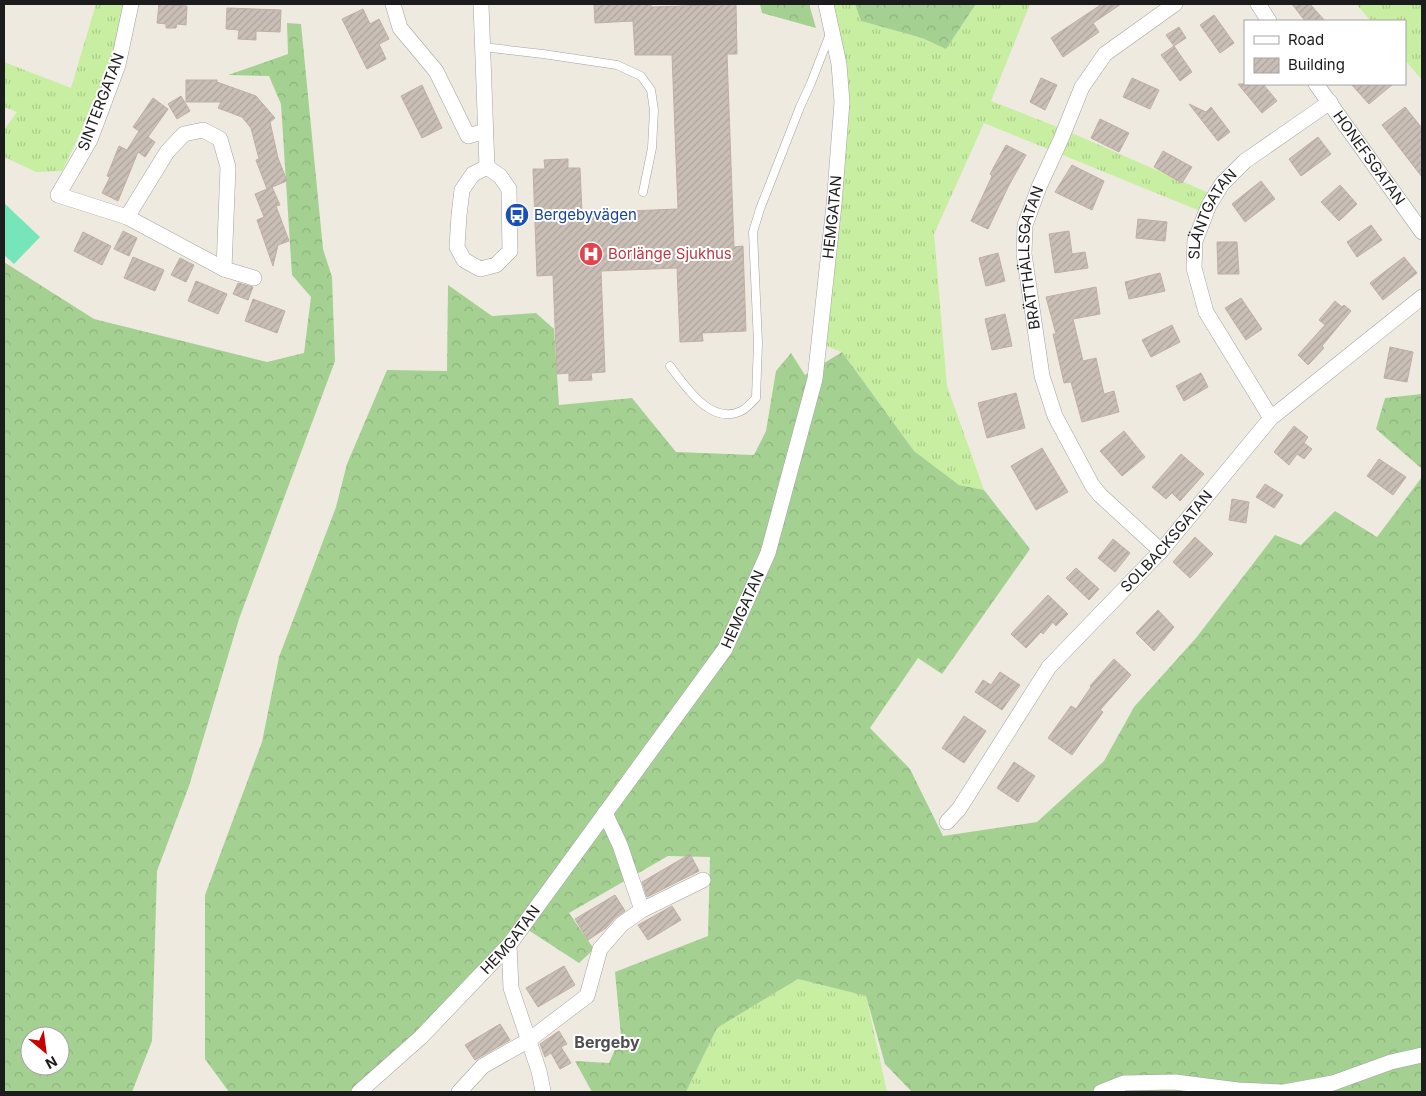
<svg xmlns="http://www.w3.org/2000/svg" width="1426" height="1096" font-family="Inter,sans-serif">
<defs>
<pattern id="grass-tufts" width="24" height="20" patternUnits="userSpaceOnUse" patternTransform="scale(1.25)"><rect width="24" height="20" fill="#c7eea1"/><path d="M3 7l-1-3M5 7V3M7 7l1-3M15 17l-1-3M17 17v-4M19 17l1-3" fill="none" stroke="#aacc8a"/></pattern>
<pattern id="forest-crowns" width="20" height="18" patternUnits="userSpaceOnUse" patternTransform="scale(1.25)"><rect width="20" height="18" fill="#a4d191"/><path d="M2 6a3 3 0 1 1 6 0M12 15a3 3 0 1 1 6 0" fill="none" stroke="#8db37c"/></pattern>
<pattern id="building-hatch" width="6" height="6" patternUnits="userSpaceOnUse" patternTransform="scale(1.25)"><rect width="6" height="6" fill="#cabfb6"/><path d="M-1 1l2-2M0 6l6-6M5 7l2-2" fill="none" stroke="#ada49c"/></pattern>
</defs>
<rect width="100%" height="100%" fill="#eeeae0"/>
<g fill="url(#grass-tufts)">
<polygon points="96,4 126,4 113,66 62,171 36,172 4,157 4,130 17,112 4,107 4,62 71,88"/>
<polygon points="832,4 855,4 861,21 922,38 946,49 976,4 1030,4 991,101 1065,130 1218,197 1205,213 984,123 934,234 947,386 984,490 959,485 914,451 842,352 826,346 848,101 836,15"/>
<polygon points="1356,4 1422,4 1422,80 1405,60 1405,21 1371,21"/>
<polygon points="798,979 866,996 887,1092 686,1092 717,1028"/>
</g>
<g fill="url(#forest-crowns)" fill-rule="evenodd">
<polygon points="760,4 809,4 816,28 762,13"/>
<polygon points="855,4 976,4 946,49 922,38 861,21"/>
<path d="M287,23L301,24L323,249L332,277L335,361L239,619L189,786L157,871L152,1041L132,1092H4V262L94,319L267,362L304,353L311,297L292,275L281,104L269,76L228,75L288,54ZM30,1036H60V1066H30Z"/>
<polygon points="448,285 492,316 536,313 554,329 559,405 632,398 676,452 754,455 766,431 776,371 791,353 805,375 842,352 914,451 959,485 984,490 1030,549 942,674 918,658 870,728 910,769 943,836 1037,822 1104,761 1134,707 1196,638 1275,535 1301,545 1335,511 1377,537 1422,477 1422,1092 912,1092 885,1064 866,996 798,979 717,1028 686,1092 592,1092 575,1061 609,1063 621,1036 615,972 708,936 710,857 668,856 569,913 594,949 579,963 519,924 418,1034 350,1092 229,1092 205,1059 205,895 262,742 279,657 336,507 347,464 387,370 447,371"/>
<polygon points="1422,394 1422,469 1376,429 1385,398"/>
</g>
<polygon fill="#76e5ba" points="4,203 40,237 14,264 4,255"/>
<g fill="url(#building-hatch)" stroke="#c1afa1">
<polygon points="159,4 187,6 186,25 177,24 176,28 166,28 166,24 157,23"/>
<polygon points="594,4 651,4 651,7 736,4 737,54 727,54 734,247 743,246 746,331 702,333 703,341 680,342 677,268 601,271 605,372 591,373 592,380 569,381 569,373 557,374 553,275 537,276 533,169 545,169 544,160 568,159 568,168 580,168 582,213 678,209 672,55 635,55 633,21 595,23"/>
<polygon points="1102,4 1121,4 1093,23 1099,32 1063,57 1051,38"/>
<polygon points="1292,4 1310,4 1325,21 1305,21"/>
<polygon points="227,8 281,10 280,32 256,31 256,40 238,39 239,30 226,29"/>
<polygon points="363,9 370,24 379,19 389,39 379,44 386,59 367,69 342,19"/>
<polygon points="1214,15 1234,43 1220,53 1200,25"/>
<polygon points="1179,27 1186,38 1174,46 1166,35"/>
<polygon points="1174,46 1192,72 1180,81 1161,55"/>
<polygon points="1041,78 1057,85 1045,110 1030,102"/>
<polygon points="1132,78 1159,90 1150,109 1123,97"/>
<polygon points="186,80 217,80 217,82 256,96 275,118 270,122 278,158 287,181 267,189 256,160 259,159 251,128 242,117 218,108 221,102 186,102"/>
<polygon points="1238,84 1263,84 1277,101 1262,113"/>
<polygon points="1351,84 1393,84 1369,104"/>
<polygon points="422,85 442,128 422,138 401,96"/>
<polygon points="181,96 190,111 177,119 168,104"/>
<polygon points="153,98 168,109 148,137 155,142 145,157 138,152 118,201 102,193 110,177 107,176 119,146 127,150 139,131 133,127"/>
<polygon points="1189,104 1206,112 1211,107 1230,132 1218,141"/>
<polygon points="1405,107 1422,128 1422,177 1382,125"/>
<polygon points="1100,119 1129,133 1119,152 1091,138"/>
<polygon points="1318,137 1331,154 1301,176 1289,159"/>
<polygon points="1006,145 1026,155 1009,185 988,229 971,221 992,176 990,174"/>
<polygon points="1163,151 1192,167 1182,183 1154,167"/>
<polygon points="1072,165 1104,181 1092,210 1055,192"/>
<polygon points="1261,181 1275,199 1245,222 1232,204"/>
<polygon points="1340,185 1357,204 1339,221 1321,202"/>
<polygon points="272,187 280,205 276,206 289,241 278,245 273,266 257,220 264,217 255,194"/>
<polygon points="1138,219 1167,222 1165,241 1136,238"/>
<polygon points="1371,225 1382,240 1357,257 1347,242"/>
<polygon points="123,231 137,238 129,256 114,249"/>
<polygon points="1069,231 1072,254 1085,252 1088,268 1055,273 1049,234"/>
<polygon points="83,232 111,246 102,265 74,251"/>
<polygon points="1217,242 1237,242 1239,274 1218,274"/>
<polygon points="998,253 1005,281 986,286 979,258"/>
<polygon points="133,257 164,270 155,291 124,278"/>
<polygon points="1404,257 1417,273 1383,300 1370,283"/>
<polygon points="180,258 194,265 186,282 171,275"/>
<polygon points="1160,273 1165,291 1129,299 1125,282"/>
<polygon points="196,281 227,294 218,314 188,301"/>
<polygon points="238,283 253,287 248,300 233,294"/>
<polygon points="1096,287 1100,314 1073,319 1083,361 1096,358 1104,394 1114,391 1119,412 1082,422 1071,382 1064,383 1053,334 1056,334 1046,297"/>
<polygon points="1241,298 1262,329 1246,340 1225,308"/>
<polygon points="253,299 285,311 277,333 245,321"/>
<polygon points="1335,301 1342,307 1344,305 1351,311 1322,346 1324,348 1308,365 1298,355 1325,325 1319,320"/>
<polygon points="1005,314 1012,346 992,350 985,319"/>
<polygon points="1172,325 1180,342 1151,357 1142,340"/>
<polygon points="1390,347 1413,352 1407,382 1384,378"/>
<polygon points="1201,373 1208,387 1184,401 1176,386"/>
<polygon points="1016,393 1025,428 987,438 978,403"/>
<polygon points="1294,426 1308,437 1304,443 1312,449 1304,459 1297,454 1289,465 1274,452"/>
<polygon points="1124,431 1145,457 1122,476 1100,451"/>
<polygon points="1042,448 1068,492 1036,510 1011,466"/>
<polygon points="1181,454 1204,474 1180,501 1172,493 1166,499 1152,487"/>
<polygon points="1379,459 1406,477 1393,495 1367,476"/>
<polygon points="1265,484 1283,495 1274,508 1256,497"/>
<polygon points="1232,499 1249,502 1246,523 1229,520"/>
<polygon points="1195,537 1213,554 1190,578 1173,562"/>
<polygon points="1113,539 1130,553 1115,572 1098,558"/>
<polygon points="1076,568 1099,589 1089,600 1066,578"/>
<polygon points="1048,595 1068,614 1056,626 1053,622 1043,634 1041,632 1026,648 1011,634"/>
<polygon points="1158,610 1174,627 1154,651 1136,633"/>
<polygon points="1114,659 1131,675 1100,710 1103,712 1072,755 1048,738 1071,706 1076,709 1091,687 1090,686"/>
<polygon points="1000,672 1020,685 1002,710 975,692 983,680 991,685"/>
<polygon points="964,716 986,731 964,763 942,748"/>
<polygon points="1014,762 1035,776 1018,802 997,788"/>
<polygon points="690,854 699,871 647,897 642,882"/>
<polygon points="615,895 625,911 615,918 606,928 588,940 575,919"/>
<polygon points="672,906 681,920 648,940 638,925"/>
<polygon points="564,966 575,985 538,1007 526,988"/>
<polygon points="500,1024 510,1040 475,1060 465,1045"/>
<polygon points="559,1031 567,1044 561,1047 571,1063 560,1069 551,1053 545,1057 540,1044"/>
</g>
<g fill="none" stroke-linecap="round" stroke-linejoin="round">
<g stroke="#a3a3a3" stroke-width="9">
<g id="service">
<polyline points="483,47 543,54 617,65 641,76 651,90 654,110 652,148 643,192"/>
<path d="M670,366C685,386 711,426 741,411C746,409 752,402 756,398L758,343L753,232L760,209L800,107L811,83L830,34"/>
</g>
</g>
<g stroke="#a3a3a3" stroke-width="16">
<g id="minor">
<polyline points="131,4 118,65 90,140 58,195 127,217 224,269 254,278"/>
<polyline points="393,4 400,28 436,71 468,136 485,131"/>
<polyline points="481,4 487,167"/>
<polyline points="1258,4 1269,21"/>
<path id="s1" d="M1316,84L1422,232"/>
<polygon points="487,167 500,176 509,189 510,251 496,265 480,269 464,260 457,247 459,215 462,190 473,174"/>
<polyline points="127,217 167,152 184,134 203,130 220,139 228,167 224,269"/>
<path id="s2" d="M1271,418L1206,312L1194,268L1195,241L1209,205L1222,184L1245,161L1330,102"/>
<path id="s3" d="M1161,551L1100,495L1092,485L1055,416L1042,376L1024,254L1025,225L1039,187L1061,139L1082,87L1105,54L1175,4"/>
<polyline points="605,813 620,845 642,910"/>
<path id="s4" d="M947,822L959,809L1049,667L1161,551L1271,418L1422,297"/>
<polyline points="509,945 511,988 539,1071 543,1091"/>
<path id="s5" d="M359,1092L421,1037L509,945L725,649L768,553L815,379L834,205L842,102L839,64L826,4"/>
<polyline points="459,1092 483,1066 529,1040 587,996 600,949 622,924 642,910 703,880"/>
<polyline points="1101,1092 1124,1083 1175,1082 1238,1090 1282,1092"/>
<polyline points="1284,1092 1333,1083 1391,1062 1422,1055"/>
</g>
</g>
<use href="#service" stroke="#fff" stroke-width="8"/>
<use href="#minor" stroke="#fff" stroke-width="15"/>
</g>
<defs>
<g id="bus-disc" transform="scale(1.25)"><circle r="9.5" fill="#1a4fb4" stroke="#fff"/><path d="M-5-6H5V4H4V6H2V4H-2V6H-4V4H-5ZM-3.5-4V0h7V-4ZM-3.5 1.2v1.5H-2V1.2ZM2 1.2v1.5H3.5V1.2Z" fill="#fff"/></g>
<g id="hospital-disc" transform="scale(1.25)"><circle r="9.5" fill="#e0444e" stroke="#fff"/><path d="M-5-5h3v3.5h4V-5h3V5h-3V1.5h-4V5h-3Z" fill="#fff"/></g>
</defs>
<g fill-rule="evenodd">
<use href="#bus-disc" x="517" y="215"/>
<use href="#hospital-disc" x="591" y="254"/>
</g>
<g text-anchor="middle" stroke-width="4" stroke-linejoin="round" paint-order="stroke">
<g font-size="15" fill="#1c1c1c" stroke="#fff">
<text transform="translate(101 102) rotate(-69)" y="5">SINTERGATAN</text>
<text dy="5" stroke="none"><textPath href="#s1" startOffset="91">HONEFSGATAN</textPath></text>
<text dy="5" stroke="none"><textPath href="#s5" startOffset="1025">HEMGATAN</textPath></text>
<text dy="5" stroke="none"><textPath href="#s2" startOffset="228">SLÄNTGATAN</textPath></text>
<text dy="5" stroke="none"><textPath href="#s3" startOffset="336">BRÄTTHÄLLSGATAN</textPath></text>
<text dy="5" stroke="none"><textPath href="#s4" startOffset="358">SOLBACKSGATAN</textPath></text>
<text dy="5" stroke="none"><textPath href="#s5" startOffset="620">HEMGATAN</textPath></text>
<text dy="5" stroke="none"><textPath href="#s5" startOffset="215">HEMGATAN</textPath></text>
</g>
<g font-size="15" fill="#164399" stroke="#fff" text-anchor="start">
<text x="534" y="220">Bergebyvägen</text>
</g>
<g font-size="15" fill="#be3a42" stroke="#fff" text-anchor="start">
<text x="608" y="259">Borlänge Sjukhus</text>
</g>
<g font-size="16" font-weight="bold" fill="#4f4f4f" stroke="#fff">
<text x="607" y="1048">Bergeby</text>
</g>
</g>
<rect width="1426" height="1096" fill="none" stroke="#1c1c1c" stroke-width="10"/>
<rect x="1244" y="20" width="162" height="65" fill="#ffffff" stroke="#a4a4a4"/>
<rect x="1254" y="36" width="25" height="8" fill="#ffffff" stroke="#a4a4a4"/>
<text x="1288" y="45" font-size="15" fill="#1c1c1c">Road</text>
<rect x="1254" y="58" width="25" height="15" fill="url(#building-hatch)" stroke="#a4a4a4"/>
<text x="1288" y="70" font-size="15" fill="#1c1c1c">Building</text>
<g transform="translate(45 1051) rotate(151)"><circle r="24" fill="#ffffff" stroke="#a4a4a4"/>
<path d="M0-4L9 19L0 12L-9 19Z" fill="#c70000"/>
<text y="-8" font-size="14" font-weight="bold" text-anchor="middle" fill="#1c1c1c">N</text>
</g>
</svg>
